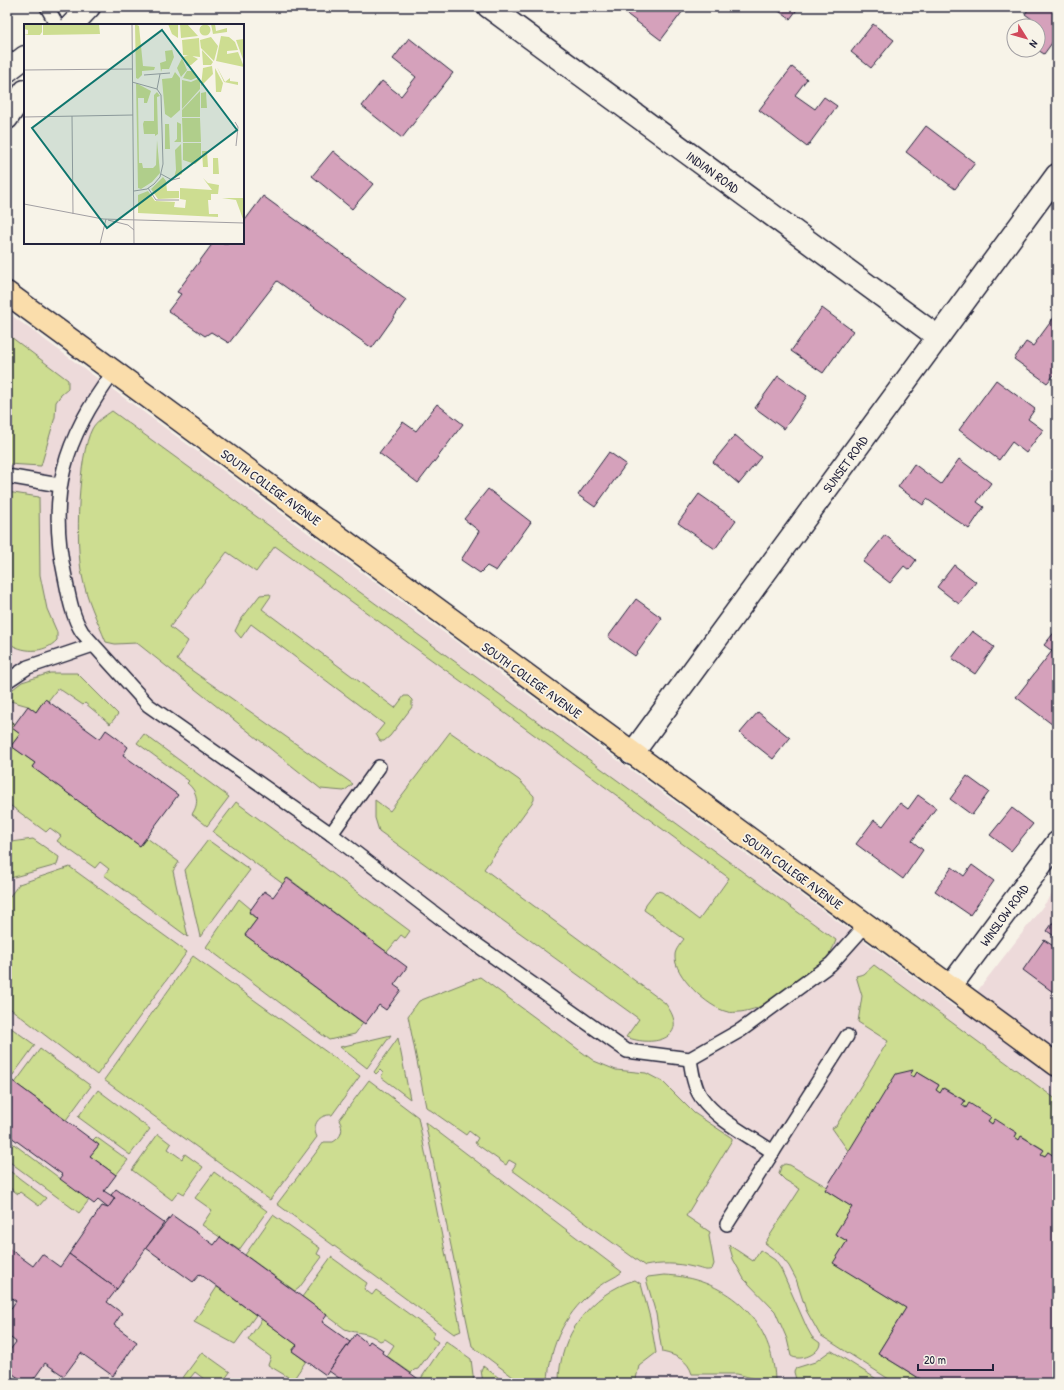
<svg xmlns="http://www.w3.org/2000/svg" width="1064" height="1390" font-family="'Patrick Hand',sans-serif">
<rect width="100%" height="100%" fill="#f7f3e8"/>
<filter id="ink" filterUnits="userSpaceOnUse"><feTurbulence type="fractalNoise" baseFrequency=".025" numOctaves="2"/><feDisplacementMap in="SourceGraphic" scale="8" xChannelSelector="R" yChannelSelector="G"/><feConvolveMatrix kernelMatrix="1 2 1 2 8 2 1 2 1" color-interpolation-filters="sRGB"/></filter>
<g filter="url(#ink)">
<polygon fill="#eddada" points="7,312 961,1012 1057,888 1057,1383 7,1383"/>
<g fill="#cddd91" stroke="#788066">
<polygon points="7,334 68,380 68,389 61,395 56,402 55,417 41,466 7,464"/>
<path d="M112,411L836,940C831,958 817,967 803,978C783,993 765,1009 740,1012C736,1012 731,1013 728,1012C708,1008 673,975 675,955C675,950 681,943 684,939L644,910L646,904L656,891L662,892L699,920L729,878L480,695L275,546L256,572L227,552L170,627L188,641L177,660L353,784L344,791L321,789L137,643L115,644L106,642C97,620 86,598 82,575C75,547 78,455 92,429C96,421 105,416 112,411Z"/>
<path d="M7,492L39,497L40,575L47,609L57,632V640C44,654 22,653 7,642Z"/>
<polygon points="270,594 271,596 262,609 395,708 404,696 408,696 412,700 412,707 390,736 384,741 380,741 376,734 384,724 251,624 241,638 235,631 240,621 260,595"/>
<polygon points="50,673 77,673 118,714 110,724 85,703 83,705 58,688 48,701 45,699 36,712 28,706 7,700 9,692 22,682"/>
<polygon points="7,718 15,724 12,728 20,734 11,746 35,763 32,767 140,846 147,838 179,862 173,871 188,937 104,875 109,869 100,862 95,868 57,841 61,836 50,828 46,832 7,803"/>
<path d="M450,732L519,780L534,796V800L484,869L665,1003C692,1038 654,1048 626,1037L639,1019L635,1016L379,831L375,818V800L390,811Z"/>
<path d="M144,734L229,797L207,826L192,814C200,803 197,791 187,783L189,781L137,743Z"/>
<polygon points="236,802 410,931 405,938 401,935 387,952 288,878 283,884 213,832"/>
<polygon points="7,839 11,842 33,839 59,857 57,865 7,879"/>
<polygon points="208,840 250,870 200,937 185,870"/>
<polygon points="70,867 187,952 97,1075 7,1006 7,900 19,884"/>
<polygon points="239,899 251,909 249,913 257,919 245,935 363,1023 355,1034 329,1040 206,947"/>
<path d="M193,956L360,1076L332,1115C319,1114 311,1125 317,1137L270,1200L104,1080Z"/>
<polygon points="874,965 1057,1100 1057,1158 1048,1152 1045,1156 1041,1154 1043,1149 1022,1136 1019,1140 1015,1137 1017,1133 995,1120 992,1124 988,1121 990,1117 962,1105 965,1101 944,1088 940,1093 936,1090 939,1085 917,1072 914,1077 910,1075 912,1071 849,1152 832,1128 836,1126 888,1041 858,1022 862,996 856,976 864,974"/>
<path d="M480,977L594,1061L616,1070L646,1073L663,1082L694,1113L732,1138V1140L686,1216L710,1232L709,1236L714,1264L712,1269C706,1272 700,1268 693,1267C677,1263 660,1263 645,1266L512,1170L516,1164L509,1160L506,1165L475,1143L478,1138L469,1131L466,1135L426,1107L408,1016L419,1001Z"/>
<polygon points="7,1025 35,1045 10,1079 7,1077"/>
<polygon points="391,1035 367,1068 340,1047"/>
<polygon points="398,1038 410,1099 381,1077 383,1073 380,1070 376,1074 374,1072"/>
<polygon points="40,1049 91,1086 66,1120 15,1083"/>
<path d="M369,1080L418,1117L461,1331L454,1334L277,1204L324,1142H333C342,1137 344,1129 339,1120Z"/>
<polygon points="98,1090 150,1129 130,1155 78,1117"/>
<path d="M425,1122L622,1272C615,1278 605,1281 598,1287C567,1310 549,1344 548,1383H521L472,1346Z"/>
<polygon points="158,1134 171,1144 168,1149 182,1159 185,1154 203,1167 184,1194 179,1191 172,1200 132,1170"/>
<polygon points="96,1137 128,1160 116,1175 90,1156 99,1145 93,1140"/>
<polygon points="7,1139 89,1200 79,1213 7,1160"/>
<polygon points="785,1164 790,1165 827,1187 825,1190 852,1207 836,1234 847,1241 834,1263 906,1308 878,1353 917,1377 913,1383 895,1383 820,1335 806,1310 796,1279 789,1266 780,1255 765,1243 800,1189 785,1180 779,1174 781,1166"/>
<polygon points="7,1169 46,1198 39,1206 20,1192 18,1194 7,1186"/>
<polygon points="214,1172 267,1211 239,1250 202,1225 212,1210 195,1198"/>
<polygon points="273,1215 320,1248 317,1254 322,1257 299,1288 295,1291 245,1255"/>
<path d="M729,1245L753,1261L760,1250L775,1260L781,1269L807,1328L812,1337L820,1343C820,1354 800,1362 791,1356L787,1339L775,1311L744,1279L733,1259Z"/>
<path d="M331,1257L367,1283L364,1289L372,1295L376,1290L435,1333L432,1338L438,1342L418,1369L414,1370L411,1373L387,1356L394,1345L385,1339L380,1341C365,1330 360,1335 345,1329L302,1297Z"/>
<path d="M664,1275C723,1277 772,1317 775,1379L772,1382H767L737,1374H692C688,1360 676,1355 662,1352L656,1314L646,1279L648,1277Z"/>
<path d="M635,1280L641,1284L650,1318L656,1353L639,1366L635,1383H559C558,1337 591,1293 635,1280Z"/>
<polygon points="217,1287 256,1315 235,1344 194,1322"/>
<polygon points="262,1319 297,1345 292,1351 306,1361 293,1380 268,1365 271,1357 248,1340"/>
<polygon points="446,1341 471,1359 474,1383 424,1383 420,1380"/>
<polygon points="830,1351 832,1351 883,1383 797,1383 794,1372 796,1368 815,1362"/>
<polygon points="202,1352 230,1372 222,1383 216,1382 209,1383 195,1372 186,1383 179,1383"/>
<polygon points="483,1366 506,1383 483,1383 481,1370"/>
</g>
<g fill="#d5a1bb" stroke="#22223b">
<polygon points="622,7 686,7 661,40 620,9"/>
<polygon points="773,7 799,7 790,19"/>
<polygon points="1030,7 1057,7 1057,36 1044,54 1038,50 1038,26 1028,26 1033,20 1025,14"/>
<polygon points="873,24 894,40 871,68 851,52"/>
<polygon points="409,38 453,73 402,138 362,106 382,81 401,96 416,77 393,59"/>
<polygon points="792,67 807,79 795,95 815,109 824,97 837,106 807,147 759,110"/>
<polygon points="926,126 975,163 955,189 906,152"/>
<polygon points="333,151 373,184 352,209 312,176"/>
<polygon points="263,196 406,300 372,348 277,281 229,343 211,332 205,336 168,311 181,294 177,292 213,243 243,243 243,223"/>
<polygon points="822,308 853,331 823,373 791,351"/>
<polygon points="1055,316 1057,317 1057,376 1055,374 1047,383 1014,359 1026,342 1033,346"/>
<polygon points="778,376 807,396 784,429 755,408"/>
<polygon points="996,380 1035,409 1028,419 1043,430 1026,453 1012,442 999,460 959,430"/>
<polygon points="437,404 463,424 418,483 379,453 403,422 416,431"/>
<polygon points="735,435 761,457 739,484 713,462"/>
<polygon points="609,452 626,464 595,507 578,495"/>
<polygon points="959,459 991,483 977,502 984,507 969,529 927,499 923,505 898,487 914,464 941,484"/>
<polygon points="488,489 531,522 496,571 487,566 480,573 461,560 479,531 464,519"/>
<polygon points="699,494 736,520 715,549 678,523"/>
<polygon points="885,535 916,560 909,570 904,566 890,583 863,562"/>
<polygon points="954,565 976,582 959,604 937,587"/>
<polygon points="636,599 662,618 635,656 608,637"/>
<polygon points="1057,629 1057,728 1016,697 1052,651 1044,645"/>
<polygon points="972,631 994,647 975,674 952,658"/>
<polygon points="45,699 100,739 106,730 117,738 128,747 123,755 178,795 140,846 32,767 35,763 11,746 20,734 12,728 28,706 36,712"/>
<polygon points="758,712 790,738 773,759 740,733"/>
<polygon points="967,776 989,792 972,815 950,799"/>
<polygon points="918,795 936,808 912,841 923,850 903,879 856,844 874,820 883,826 900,803 908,809"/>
<polygon points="1012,808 1033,824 1011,851 990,835"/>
<polygon points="972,865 994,881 970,915 935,891 952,867 964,876"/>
<polygon points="287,878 407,967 394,985 401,990 386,1010 379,1005 365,1024 245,935 257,919 249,912 264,891 273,897"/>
<polygon points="1057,917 1057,938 1047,931"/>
<polygon points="1044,940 1055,947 1057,945 1057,995 1023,970"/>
<polygon points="913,1070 910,1075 914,1077 917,1072 939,1085 936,1090 940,1093 943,1088 965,1101 962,1105 966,1108 969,1103 991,1117 988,1121 992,1124 995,1119 1017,1133 1015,1137 1019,1140 1021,1136 1044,1150 1041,1154 1045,1156 1048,1152 1057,1158 1057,1383 927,1383 878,1353 906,1308 833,1263 847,1241 835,1234 852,1207 825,1190 896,1074"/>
<polygon points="7,1077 99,1145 90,1156 116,1175 104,1191 115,1198 108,1208 98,1200 94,1204 60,1179 63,1175 7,1134"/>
<polygon points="116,1189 164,1223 117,1289 69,1254 102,1206 108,1208 115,1198 111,1195"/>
<polygon points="172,1215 214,1245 220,1237 327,1315 322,1322 350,1342 326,1375 292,1351 297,1345 200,1274 193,1282 146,1248"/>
<polygon points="7,1247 33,1266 42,1254 60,1267 69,1254 117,1289 107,1302 122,1313 114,1325 137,1342 113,1376 81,1353 64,1376 45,1363 31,1383 26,1383 7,1370 7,1354 16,1342 7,1335 7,1314 16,1301 7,1295"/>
<polygon points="356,1334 368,1344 370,1341 383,1350 382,1353 424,1383 346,1383 329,1371"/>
</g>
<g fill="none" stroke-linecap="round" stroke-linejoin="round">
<g stroke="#22223b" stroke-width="16">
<g id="lane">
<polyline points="47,7 57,25"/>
<path d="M114,372C64,438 47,495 65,577C69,597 72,616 82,632L148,705L331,834L456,930L627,1051L690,1059L741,1030L831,964L866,925"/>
<polyline points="7,476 59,485"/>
<polyline points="7,681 28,667 93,645"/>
<polyline points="331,834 379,767"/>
<path d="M690,1059C692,1072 694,1087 701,1097C718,1121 750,1136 773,1152"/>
<polyline points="727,1224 847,1036"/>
</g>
</g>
<g stroke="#22223b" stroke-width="25">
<g id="street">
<polyline points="489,7 938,337"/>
<polyline points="632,754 1057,175"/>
<polyline points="950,987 1057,843"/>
</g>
</g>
<g stroke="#22223b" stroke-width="25">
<g id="secondary">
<polyline points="72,25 89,7"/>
<polyline points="7,71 25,57"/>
<polyline points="7,118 25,91"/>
</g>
</g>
<g stroke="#22223b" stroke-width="25">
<polyline id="primary" points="7,293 1057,1065"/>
</g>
<use href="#lane" stroke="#f7f3e8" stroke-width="13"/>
<use href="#street" stroke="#f7f3e8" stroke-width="22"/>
<use href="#secondary" stroke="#f7f3e8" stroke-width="22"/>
<use href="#primary" stroke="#faddab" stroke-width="22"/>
</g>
</g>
<g text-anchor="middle" stroke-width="3.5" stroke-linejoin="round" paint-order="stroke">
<g font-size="13" fill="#22223b" stroke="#f7f3e8">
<text transform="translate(713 172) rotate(36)" y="5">INDIAN ROAD</text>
<text transform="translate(845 464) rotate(-54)" y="5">SUNSET ROAD</text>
<text transform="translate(271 487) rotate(36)" y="5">SOUTH COLLEGE AVENUE</text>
<text transform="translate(532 680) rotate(36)" y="5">SOUTH COLLEGE AVENUE</text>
<text transform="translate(793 871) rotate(36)" y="5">SOUTH COLLEGE AVENUE</text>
<text transform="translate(1004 915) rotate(-54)" y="5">WINSLOW ROAD</text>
</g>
</g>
<g transform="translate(24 24)">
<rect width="220" height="220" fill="#f7f3e8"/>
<path d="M0,0H18V8L16,11H0L4,10V6L0,5ZM19,0H75L76,10L19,11ZM111,0L115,2L119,42L131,43L130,46L118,47V51L114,55L112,54ZM144,0H154V14L148,10ZM156,0H163L174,12L157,14ZM187,0H191L192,7L203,4V8L189,10ZM175.5 6a5.5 5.5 0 1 1 11 0a5.5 5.5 0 1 1-11 0ZM197,12L205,13L211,18L214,26L203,27V30L214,28L220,43L192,37ZM187,13L194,22L190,37L177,24L176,16ZM175,14L176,33L159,31L158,16ZM220,15V38L212,16ZM147,21L150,33L145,45H138L137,48L136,39L142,37L141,27L148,26ZM178,26L189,38L187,41H179ZM166,31L174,35L167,41L163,42L159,33ZM158,34L163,46L157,53L153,44ZM188,42L189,50L177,62L179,44ZM193,43L201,58L206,54V57L214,58V61L200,58ZM191,44L199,59L197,68H192ZM163,47H168L174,53L167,56L159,54ZM151,48L156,54V86L147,94L141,90L138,55L148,54ZM176,54V65L158,85V56L167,58ZM112,59L127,67L123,79H120V74H114L115,139H118L119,144H129L132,141L133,116L136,149L128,158L117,165L114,164ZM176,67V93H158V86ZM133,68L136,72L133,73L134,110L131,112V110H120L119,100L120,97H130V71ZM182,68L183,84H177V69ZM158,94H176L177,118H159ZM153,98L157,100V118H150L153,115ZM141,100H145L146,125H141ZM159,119H177V135L171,140L159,136ZM157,120L158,150L150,154L152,146L151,126ZM178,127H183L184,143H179ZM189,134H194L195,150H189ZM139,153L142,157L143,167H155V174L134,175L127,165ZM179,154L184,159L195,161L194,170H187V176H184L185,190H194V193L114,189V171L124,167L131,177L151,178L150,183L161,184L162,176L156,175V164L188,166ZM198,174H220L219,195L212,176Z" fill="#cddd91"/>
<path fill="none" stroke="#a29fa3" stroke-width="1" d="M108,0L110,220M0,46L108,45M120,51L146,49M108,58L133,65L137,71L139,140L136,153L130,160L123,165L110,167M133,65L136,50M48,92L49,190M0,93L109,91M211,98L214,103L212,122M137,150L148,156L156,154M124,164L132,176H155M0,180L79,195L220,199M84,196L104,201L110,206M76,220L82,195"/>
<path fill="#0f766e" fill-opacity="0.15" stroke="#0f766e" stroke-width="2" d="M138,6L213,106L83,204L8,104Z"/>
<rect width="220" height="220" fill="none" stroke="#22223b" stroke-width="2"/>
</g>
<rect width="1064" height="1390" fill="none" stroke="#f7f3e8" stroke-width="24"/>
<rect x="12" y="12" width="1040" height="1366" fill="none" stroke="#22223b" stroke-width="1.5" filter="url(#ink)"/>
<g transform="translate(1026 38) rotate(127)"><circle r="19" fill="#f7f3e8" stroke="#a29fa3"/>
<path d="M0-3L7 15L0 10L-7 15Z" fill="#d1495b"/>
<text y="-6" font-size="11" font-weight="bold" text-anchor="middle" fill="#22223b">N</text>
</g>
<path d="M918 1364v6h75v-6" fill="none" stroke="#22223b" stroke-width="2"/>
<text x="924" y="1364" font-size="12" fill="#22223b" stroke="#f7f3e8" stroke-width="3" paint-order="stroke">20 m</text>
</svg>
